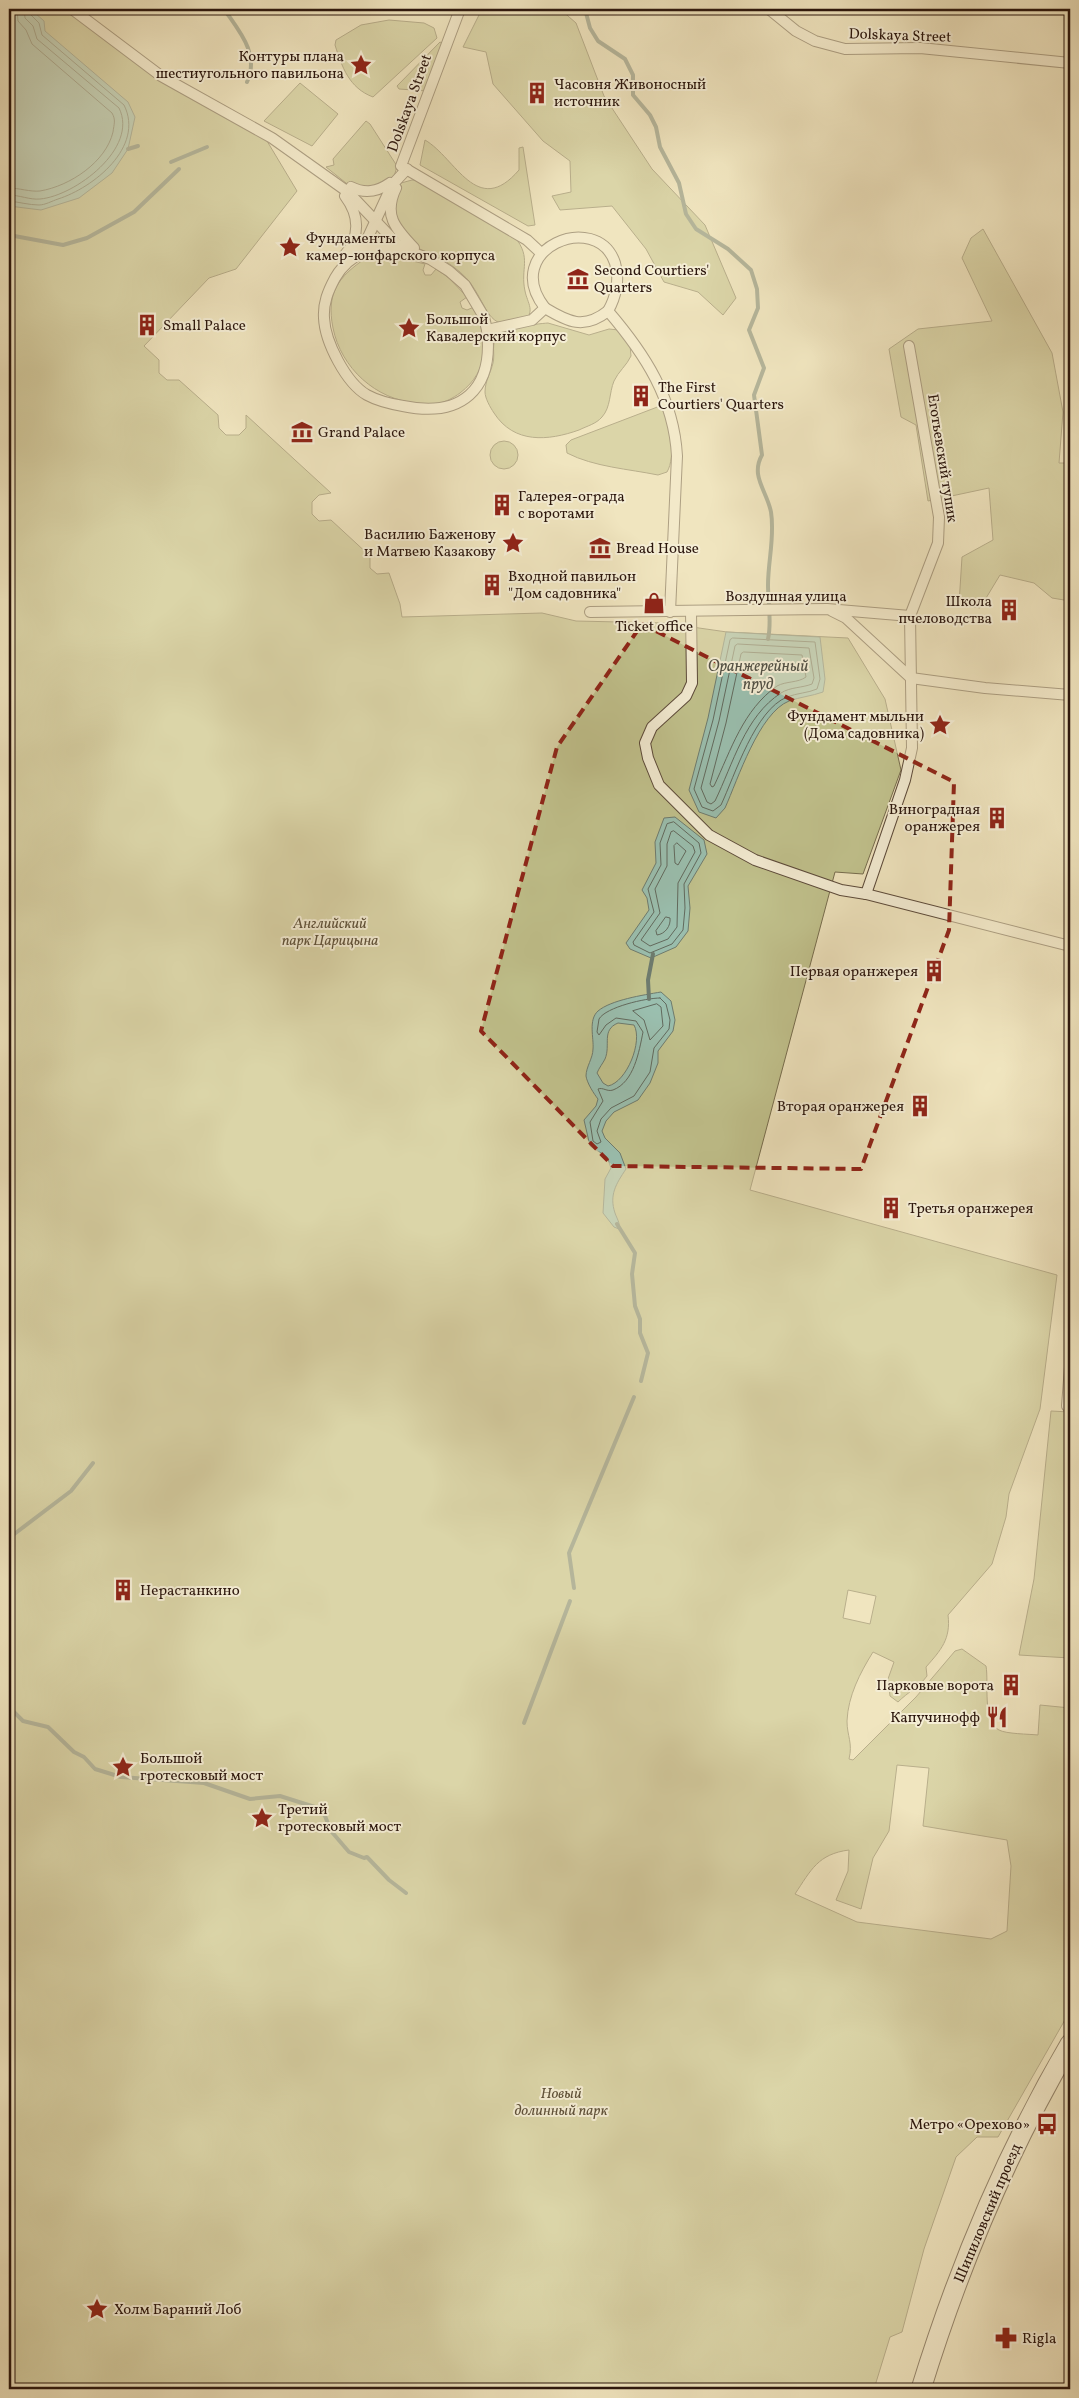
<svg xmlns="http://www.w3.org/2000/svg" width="1079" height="2398" font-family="Vollkorn,serif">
<rect width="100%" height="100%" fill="#f0e5bf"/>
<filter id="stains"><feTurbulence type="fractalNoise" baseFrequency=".004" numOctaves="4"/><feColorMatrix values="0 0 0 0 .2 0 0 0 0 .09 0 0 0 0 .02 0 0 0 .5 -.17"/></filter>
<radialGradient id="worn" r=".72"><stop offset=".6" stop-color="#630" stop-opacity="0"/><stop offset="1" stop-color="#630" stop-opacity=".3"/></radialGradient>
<g fill="#c1c28d" stroke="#766c4d" fill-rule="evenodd">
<path d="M9,9H72L134,57L268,136L267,141L297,191L236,269L209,278L144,346L159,360V373L167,380H179L218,415L219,428L226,435H239L246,428V415L331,493L319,495L312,502V514L319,521L331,520L370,556V568L377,574L389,573L400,604L402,617L542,613L576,621L664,623L727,632L848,638L885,699L901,770L863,874L835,872L750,1190L1057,1275L1040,1409L1009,1494L1006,1517L992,1564L948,1615C951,1639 941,1650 926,1667L927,1676C919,1687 908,1692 898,1702L890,1696L888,1679L894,1662L873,1652C860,1673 848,1696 847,1721C847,1736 853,1743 849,1759L853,1760L916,1697L955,1651L962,1649L986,1666C989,1682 982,1722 999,1730C1006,1734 1029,1734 1038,1735L1040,1705L1070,1708V2011L998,2137H977L956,2157L924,2249L902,2332L890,2337L874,2389H9ZM848,1590L876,1596L870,1624L843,1618ZM897,1765L929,1768L923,1826L1007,1840L1011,1866L1007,1931L991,1939L857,1922L795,1894C811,1870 818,1854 849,1850L848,1871L836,1900L861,1909L873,1858L889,1831Z"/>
<polygon points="482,9 560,9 576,23 604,96 652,169 705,225 736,298 723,315 698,292 664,282 646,249 612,206 560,210 552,196 571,192 570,161 543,141 493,84 486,52 463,47"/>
<path d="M389,20L424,23L434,28L437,38L373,97C349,88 342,67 335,45L336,40L361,25Z"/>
<polygon points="440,42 444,44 427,91 399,89 397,86"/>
<polygon points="300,83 338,114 312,146 264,121"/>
<polygon points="366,121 370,124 397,166 394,177 380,189 351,187 326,167 334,165 333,159"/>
<path d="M425,140C456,158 477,219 519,170V148L523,147L535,225L528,226L420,165Z"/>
<path d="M412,180H418L515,237C532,259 520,268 525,291C527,302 537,314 522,320C491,333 488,310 475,290C470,281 463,274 455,268C438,254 408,249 398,231C393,223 393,207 392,197L401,183Z"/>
<polygon points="983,229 1052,353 1063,412 1059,463 1070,463 1070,601 1052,598 1034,583 1000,575 980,608 959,604 962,557 993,540 989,488 928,501 916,425 901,417 889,349 918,329 992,321 962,258 971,238"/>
<path d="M374,256H392L425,264L423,270L425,275H431L436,269L449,278L467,297L460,302L462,308L467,310L474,307C488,340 490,370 460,393C453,398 446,402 436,404C431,405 423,404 417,403C376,400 341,368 333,328C326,293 338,277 366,258L371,260Z"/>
<path d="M548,323L589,335L609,329L619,330L630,345L631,356C627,365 618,372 614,381C609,393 611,407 602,417C596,424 587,426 579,430C548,441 514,444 494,413C490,407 485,398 485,392C485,381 491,372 493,363C495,355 492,347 495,340C500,328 535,324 548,323Z"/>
<path d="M660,406C671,421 676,457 667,472L658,475C629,469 594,467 567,453L566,445L571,440Z"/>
<circle cx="504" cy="455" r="14"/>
<polygon points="1051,1411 1070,1412 1070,1658 1019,1655 1034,1579"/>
</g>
<g fill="#9abfaf" stroke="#6e7b6e" fill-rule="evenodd">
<polygon points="9,9 36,9 35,13 44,21 45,31 128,102 135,117 128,149 112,173 79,198 41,210 9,206"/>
<path d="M726,632L820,637L825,679L823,692C812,696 800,697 789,701C759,713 738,779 725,808L716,818L699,812L689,790L708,718Z"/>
<polygon points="675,817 704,840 707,854 688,886 690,908 688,931 676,947 651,958 630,949 626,943 649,910 647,898 642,890 656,863 655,842 664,818"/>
<path d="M661,992L671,1001L675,1020L673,1031L658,1051V1063L650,1083L638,1100L614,1112L606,1121L602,1131L605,1138L620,1153L626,1169C616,1184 609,1195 615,1213C617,1219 620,1222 619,1229L614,1227L603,1213L605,1179L611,1168L607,1157L590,1146L584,1120L596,1106L598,1099C594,1094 587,1083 586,1076C586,1067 593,1058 593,1049C594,1038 588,1020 598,1011C611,1000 643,995 661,992ZM618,1023L634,1025C643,1041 627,1082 608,1086L603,1083L597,1073C599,1068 603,1063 605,1059C611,1045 601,1030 618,1023Z"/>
</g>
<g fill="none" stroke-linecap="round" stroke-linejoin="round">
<g stroke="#626a5e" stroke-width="1">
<path d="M9,188C19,188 30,192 40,191C70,186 106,162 113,132C114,124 116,120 112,113L32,44L26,30L18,21L17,9"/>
<path d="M9,195C19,195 30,200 40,199C75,196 139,148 119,108L37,39L33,26L25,18L24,9"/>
<path d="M9,201C19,202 29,205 39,205C45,205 52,201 58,199C93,188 145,147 124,105L42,35L39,23L31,15V9"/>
<path d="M733,638L815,642L820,679L817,689C808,693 797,693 787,697C755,710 735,775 721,805L713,811L702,807L694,789L713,720L730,640Z"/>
<path d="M738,644L809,648L814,678L812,684C802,688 790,687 781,693C745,716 733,764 715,801L711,804L707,802L701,788L719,721L735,646Z"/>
<path d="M744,652L802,655L806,677C798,683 786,681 777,686C743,710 731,750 714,786L712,787L710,784L726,723L741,654Z"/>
<polygon points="674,822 699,843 701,853 684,884 685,908 683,930 672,944 650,953 634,945 633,942 654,912 648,889 661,865 660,843 667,824"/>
<polygon points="674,831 693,846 695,852 678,883 677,927 668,939 650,946 641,940 660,913 655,889 667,866 667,844 671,832"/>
<polygon points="677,843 686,851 678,865 675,863 674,846"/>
<path d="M666,917L670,918C671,926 665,934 657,935L656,931Z"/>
<path d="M660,998L666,1004L670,1020L669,1029L654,1048L650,1072L634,1096L611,1108L601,1119L597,1131L601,1142L597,1144L593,1141L590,1122L603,1101L598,1089C603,1087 607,1092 613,1090C634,1082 639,1052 643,1032L636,1021L616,1018L606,1025L599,1035L597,1032L599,1019C606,1007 646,998 660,998Z"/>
<polygon points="657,1004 661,1007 663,1026 650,1040 644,1020 633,1011"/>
</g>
<g stroke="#6e7b6e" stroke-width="4">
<path d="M224,9C239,31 260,54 247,82"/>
<path d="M585,9L590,28L598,41L625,59L633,75V95L650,115L656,127L660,147L679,183L686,214L696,229L728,249L751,270L757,289L758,308L749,330L764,368L754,395L762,455C750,476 767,491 771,512C775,536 768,561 768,585C768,603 772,622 768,639"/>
<polyline points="128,149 138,146"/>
<polyline points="171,162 207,147"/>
<polyline points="9,235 63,245 87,238 134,212 179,169"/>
<polyline points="649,999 648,980 653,954"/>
<polyline points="617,1224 635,1253 632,1274 635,1306 640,1319 640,1333 648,1353 641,1381"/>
<polyline points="9,1538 71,1491 93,1463"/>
<polyline points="574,1588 569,1553 634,1397"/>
<polyline points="9,1707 23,1721 48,1727 74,1752 84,1757 95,1769 121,1777 204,1783 250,1799 280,1796 318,1808 325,1816 331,1831 349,1852 364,1858 367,1857 389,1880 406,1893"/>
<polyline points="524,1723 570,1601"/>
</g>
<g stroke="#5c4a3a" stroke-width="12">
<g id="pedestrian">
<path d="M72,9L161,76L272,138L348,192L402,249L430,259L449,271L465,285L484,317L487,330L532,320L545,308C568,322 584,330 608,311C645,354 674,399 677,456L670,612"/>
<polyline points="460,9 401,166 527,240 541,253"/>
<polyline points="769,9 796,31 815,41 845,49 920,48 1070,63"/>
<path d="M390,183L396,188C383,215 395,228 414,248L374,243L344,256C360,237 360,216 345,196L351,187C365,194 377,192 390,183Z"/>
<polyline points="363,248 392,185 407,169"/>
<path d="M402,249C374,246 350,252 335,278C328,291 323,303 324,318C325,342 346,383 367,395C378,401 391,404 403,406C461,418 494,390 487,330"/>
<path d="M545,308C499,249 597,209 615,263C620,279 616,297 608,311"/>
<polyline points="832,611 846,618 911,678 985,688 1070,695"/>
<polyline points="590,612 827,609 910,616"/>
<polyline points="691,612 692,683 686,696 652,727 645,743 648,758 659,785 709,835 755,860 841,890 866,894 1070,946"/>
<polyline points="866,894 905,780 912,748 910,616 938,543 939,517 909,346"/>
<polyline points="1067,1406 1070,1367"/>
</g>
</g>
<g stroke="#2b160d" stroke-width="21">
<path id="secondary" d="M921,2389C958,2269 1006,2153 1070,2044"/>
</g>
<use href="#pedestrian" stroke="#f5eed5" stroke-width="10"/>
<use href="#secondary" stroke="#f5eed5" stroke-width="19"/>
</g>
<path d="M0 0H1079V2398H0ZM642,624L954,782L949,930L861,1169L613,1166L481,1031L557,747Z" fill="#f0e5bf" fill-opacity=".55" fill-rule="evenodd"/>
<path fill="none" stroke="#8f2418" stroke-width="4" stroke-dasharray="10 6" stroke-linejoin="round" d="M642,624L954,782L949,930L861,1169L613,1166L481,1031L557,747Z"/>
<defs>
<g id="sight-bare" transform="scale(1.725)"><path d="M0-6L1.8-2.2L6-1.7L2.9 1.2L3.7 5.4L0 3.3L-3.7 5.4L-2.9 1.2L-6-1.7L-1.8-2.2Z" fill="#8f2418" stroke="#f5eed5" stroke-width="2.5" paint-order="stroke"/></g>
<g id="building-bare" transform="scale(1.725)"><path d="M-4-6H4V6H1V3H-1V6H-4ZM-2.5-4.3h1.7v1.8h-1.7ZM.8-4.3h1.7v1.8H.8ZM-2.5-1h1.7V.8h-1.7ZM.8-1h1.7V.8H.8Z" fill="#8f2418" stroke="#f5eed5" stroke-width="2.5" paint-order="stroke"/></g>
<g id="museum-bare" transform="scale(1.725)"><path d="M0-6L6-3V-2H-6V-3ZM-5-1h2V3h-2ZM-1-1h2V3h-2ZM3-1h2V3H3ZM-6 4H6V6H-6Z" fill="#8f2418" stroke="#f5eed5" stroke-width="2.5" paint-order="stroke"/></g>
<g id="shop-bare" transform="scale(1.725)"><path d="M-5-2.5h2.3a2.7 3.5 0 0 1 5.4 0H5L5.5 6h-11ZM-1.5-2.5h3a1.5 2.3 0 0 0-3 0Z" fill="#8f2418" stroke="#f5eed5" stroke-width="2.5" paint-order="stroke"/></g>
<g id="restaurant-bare" transform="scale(1.725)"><path d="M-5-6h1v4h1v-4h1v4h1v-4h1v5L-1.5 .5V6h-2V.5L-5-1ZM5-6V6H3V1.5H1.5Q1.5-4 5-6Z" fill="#8f2418" stroke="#f5eed5" stroke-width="2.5" paint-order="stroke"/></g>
<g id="bus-bare" transform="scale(1.725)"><path d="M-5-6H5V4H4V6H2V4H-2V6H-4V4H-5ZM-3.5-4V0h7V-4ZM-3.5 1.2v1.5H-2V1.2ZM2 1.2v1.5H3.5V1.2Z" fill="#8f2418" stroke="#f5eed5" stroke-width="2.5" paint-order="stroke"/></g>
<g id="pharmacy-bare" transform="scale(1.725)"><path d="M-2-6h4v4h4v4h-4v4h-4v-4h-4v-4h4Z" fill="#8f2418" stroke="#f5eed5" stroke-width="2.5" paint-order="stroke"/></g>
</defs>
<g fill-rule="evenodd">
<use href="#sight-bare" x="361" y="65"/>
<use href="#building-bare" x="537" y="93"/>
<use href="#sight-bare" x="290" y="247"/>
<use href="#museum-bare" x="578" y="279"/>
<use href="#building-bare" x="147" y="325"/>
<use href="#sight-bare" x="409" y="328"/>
<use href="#building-bare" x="641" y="396"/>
<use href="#museum-bare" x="302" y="432"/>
<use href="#building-bare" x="502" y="505"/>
<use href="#sight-bare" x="513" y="543"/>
<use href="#museum-bare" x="600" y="548"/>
<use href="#building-bare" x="492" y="585"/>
<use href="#shop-bare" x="654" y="603"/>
<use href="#building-bare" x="1009" y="610"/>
<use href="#sight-bare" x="940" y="725"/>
<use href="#building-bare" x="997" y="818"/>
<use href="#building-bare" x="934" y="971"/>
<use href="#building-bare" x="920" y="1106"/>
<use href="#building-bare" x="891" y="1208"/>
<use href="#building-bare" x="123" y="1590"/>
<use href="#building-bare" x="1011" y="1685"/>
<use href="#restaurant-bare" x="997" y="1717"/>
<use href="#sight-bare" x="123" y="1767"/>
<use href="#sight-bare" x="262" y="1818"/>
<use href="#bus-bare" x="1047" y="2124"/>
<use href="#sight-bare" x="97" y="2309"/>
<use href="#pharmacy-bare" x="1006" y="2338"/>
</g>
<g text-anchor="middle" stroke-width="4" stroke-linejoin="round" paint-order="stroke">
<g font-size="15" fill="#2b160d" stroke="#f5eed5">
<text transform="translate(900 35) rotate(2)" y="5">Dolskaya Street</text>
<text transform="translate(409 103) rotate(-70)" y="5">Dolskaya Street</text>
<text transform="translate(943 458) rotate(81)" y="5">Еготьевский тупик</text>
<text x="786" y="601">Воздушная улица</text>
<text transform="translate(987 2213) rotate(-67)" y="5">Шипиловский проезд</text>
</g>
<g font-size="15" fill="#2b160d" stroke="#f5eed5" text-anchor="start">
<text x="344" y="61" text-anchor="end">Контуры плана<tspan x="344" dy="17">шестиугольного павильона</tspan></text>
<text x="554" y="89">Часовня Живоносный<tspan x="554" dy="17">источник</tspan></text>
<text x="306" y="243">Фундаменты<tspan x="306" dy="17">камер-юнфарского корпуса</tspan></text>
<text x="594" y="275">Second Courtiers'<tspan x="594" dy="17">Quarters</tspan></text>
<text x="426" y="324">Большой<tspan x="426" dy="17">Кавалерский корпус</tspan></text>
<text x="163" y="330">Small Palace</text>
<text x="658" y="392">The First<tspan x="658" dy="17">Courtiers' Quarters</tspan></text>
<text x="318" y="437">Grand Palace</text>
<text x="518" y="501">Галерея-ограда<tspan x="518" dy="17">с воротами</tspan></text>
<text x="496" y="539" text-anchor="end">Василию Баженову<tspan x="496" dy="17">и Матвею Казакову</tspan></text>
<text x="616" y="553">Bread House</text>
<text x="508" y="581">Входной павильон<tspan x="508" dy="17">"Дом садовника"</tspan></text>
<text x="992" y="606" text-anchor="end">Школа<tspan x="992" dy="17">пчеловодства</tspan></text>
<text x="654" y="631" text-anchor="middle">Ticket office</text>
<text x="924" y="721" text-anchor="end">Фундамент мыльни<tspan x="924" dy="17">(Дома садовника)</tspan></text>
<text x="980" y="814" text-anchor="end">Виноградная<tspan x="980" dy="17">оранжерея</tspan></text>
<text x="918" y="976" text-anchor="end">Первая оранжерея</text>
<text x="904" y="1111" text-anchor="end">Вторая оранжерея</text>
<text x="908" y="1213">Третья оранжерея</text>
<text x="140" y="1595">Нерастанкино</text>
<text x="994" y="1690" text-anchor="end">Парковые ворота</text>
<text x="980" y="1722" text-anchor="end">Капучинофф</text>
<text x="140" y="1763">Большой<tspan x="140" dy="17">гротесковый мост</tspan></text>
<text x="278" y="1814">Третий<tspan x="278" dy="17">гротесковый мост</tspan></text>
<text x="1030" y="2129" text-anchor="end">Метро «Орехово»</text>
<text x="114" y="2314">Холм Бараний Лоб</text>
<text x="1022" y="2343">Rigla</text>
</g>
<g font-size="15" font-style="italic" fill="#60523a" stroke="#f5eed5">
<text x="330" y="928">Английский<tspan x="330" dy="17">парк Царицына</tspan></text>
<text x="561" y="2098">Новый<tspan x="561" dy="17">долинный парк</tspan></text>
</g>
<g font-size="16" font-style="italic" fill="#525146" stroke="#f5eed5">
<text x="758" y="671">Оранжерейный<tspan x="758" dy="18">пруд</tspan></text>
</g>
</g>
<rect width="1079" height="2398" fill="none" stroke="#f0e5bf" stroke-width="30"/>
<rect x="10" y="10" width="1059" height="2378" fill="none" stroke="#2b160d" stroke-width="2.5"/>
<rect x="15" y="15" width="1049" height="2368" fill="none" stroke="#2b160d"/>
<rect width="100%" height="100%" filter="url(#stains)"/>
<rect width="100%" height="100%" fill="url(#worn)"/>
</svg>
